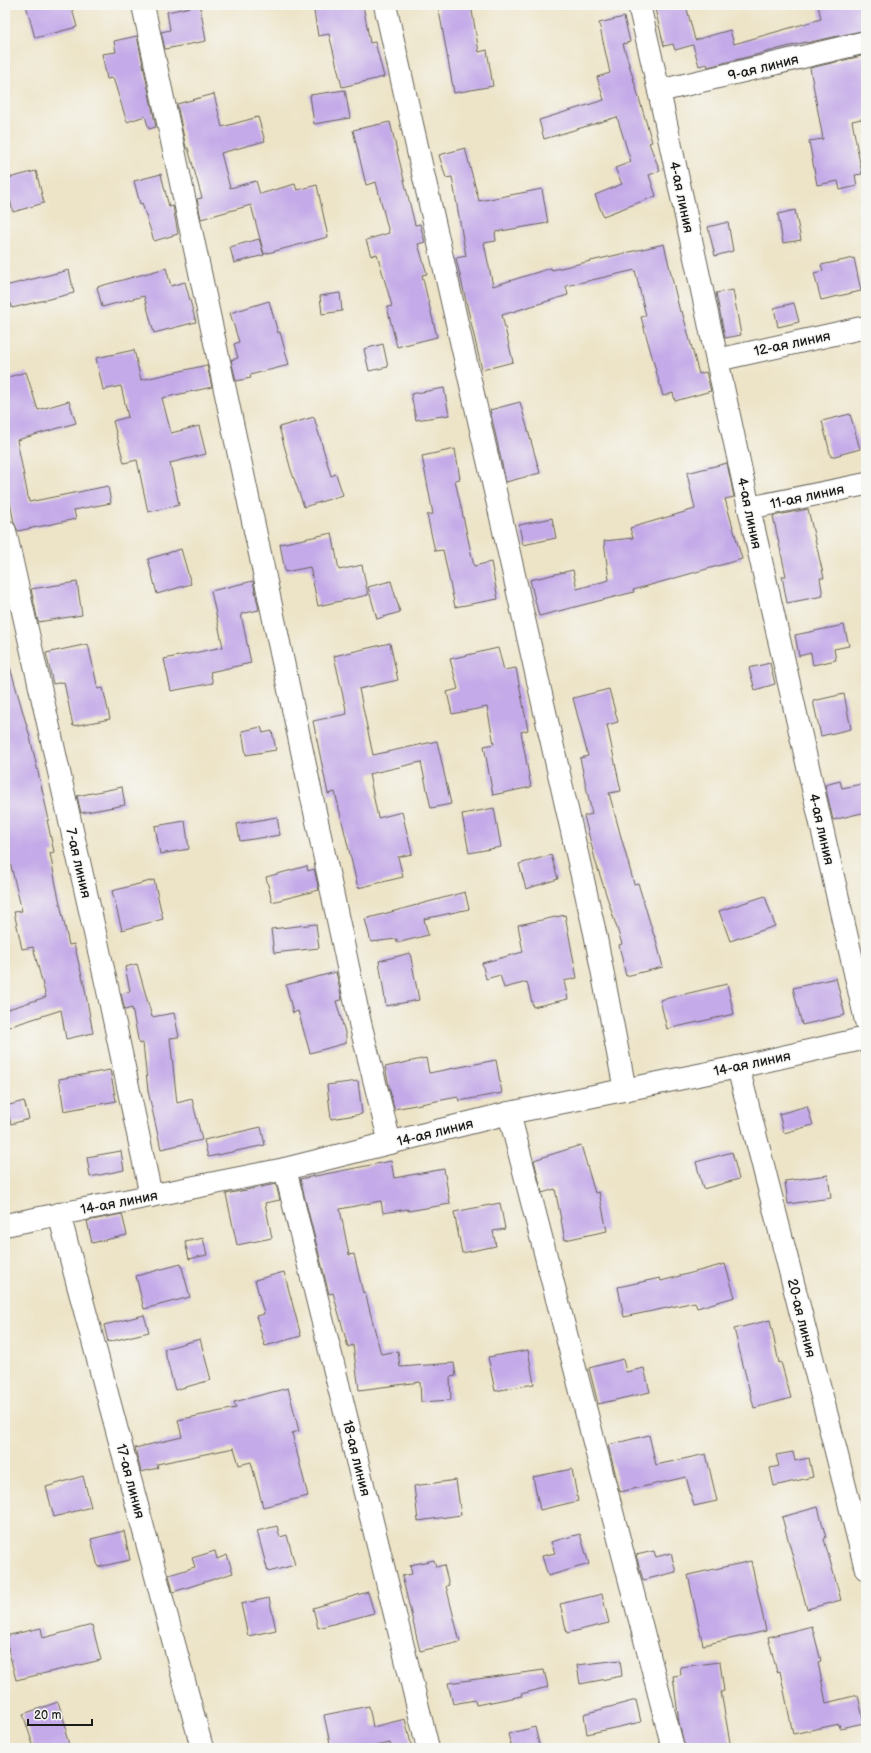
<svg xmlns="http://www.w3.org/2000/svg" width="871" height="1753" font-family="'Balsamiq Sans',sans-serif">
<rect width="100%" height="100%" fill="#f6f6f2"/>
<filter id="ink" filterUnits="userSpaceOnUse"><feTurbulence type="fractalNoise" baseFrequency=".025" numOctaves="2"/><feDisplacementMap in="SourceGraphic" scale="8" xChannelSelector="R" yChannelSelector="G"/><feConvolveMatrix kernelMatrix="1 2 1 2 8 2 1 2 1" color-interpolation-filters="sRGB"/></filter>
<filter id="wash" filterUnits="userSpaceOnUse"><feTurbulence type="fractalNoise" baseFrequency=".012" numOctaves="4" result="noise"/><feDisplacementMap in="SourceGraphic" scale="16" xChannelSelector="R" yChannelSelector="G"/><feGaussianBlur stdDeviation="0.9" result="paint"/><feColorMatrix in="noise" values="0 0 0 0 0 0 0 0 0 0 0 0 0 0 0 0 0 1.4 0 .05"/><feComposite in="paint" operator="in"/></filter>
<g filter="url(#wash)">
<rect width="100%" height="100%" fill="#ede4c8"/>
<g id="blocks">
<g fill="#c4aae8">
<polygon points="26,5 71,5 77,27 35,38"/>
<polygon points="200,5 206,41 165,49 161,32 170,30 167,12"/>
<polygon points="313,5 363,5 370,43 375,42 384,77 342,87 329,34 318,36"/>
<polygon points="438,5 471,5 479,52 487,50 493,86 454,93"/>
<polygon points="654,5 686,5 695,40 730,30 734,44 821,19 818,5 866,5 866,30 806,43 806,42 708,67 707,64 699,66 693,45 675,50 673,44 664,46"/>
<polygon points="624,17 630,42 623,44 652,142 649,143 660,171 649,175 656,196 603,216 595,195 622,184 615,168 631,162 617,117 544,139 539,120 604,100 597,77 610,73 599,23"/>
<polygon points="137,36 156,127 149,129 145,116 127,122 113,78 107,79 102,54 116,52 114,41"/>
<polygon points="866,55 866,118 852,121 862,174 855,175 857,186 840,190 838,181 817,185 809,141 823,139 810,68"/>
<polygon points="345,90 350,118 314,124 310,95"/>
<polygon points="214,94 222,127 258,117 265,141 221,153 230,188 256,181 260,194 295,184 297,190 317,185 328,237 264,254 251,205 201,219 197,199 202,198 188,148 186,148 177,104"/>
<polygon points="390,122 415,225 420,224 425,242 418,244 427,274 422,275 437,337 397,347 387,307 392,306 377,254 371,256 366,240 389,233 376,182 366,185 353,130"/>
<polygon points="465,148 479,201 542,189 548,223 495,232 496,241 484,243 493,286 551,268 552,270 664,244 680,312 682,311 699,374 706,372 711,391 675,401 673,393 663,396 641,317 646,316 635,270 566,286 568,295 502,315 513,362 482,370 456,258 466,256 452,177 446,178 439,155"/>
<polygon points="36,171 44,203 13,212 5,179"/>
<polygon points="161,174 169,207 173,206 178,234 154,241 142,203 140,204 134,181"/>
<polygon points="795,210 801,240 783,243 778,214"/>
<polygon points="728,222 733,251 715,256 708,227"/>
<polygon points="259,239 264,255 234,263 230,247"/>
<polygon points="854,258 861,291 821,300 814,273 823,271 821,265"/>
<polygon points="166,268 171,286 185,282 196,322 154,333 144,296 102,307 97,287"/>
<polygon points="69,270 74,293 12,308 11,303 5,304 5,286"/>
<polygon points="733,290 741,335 725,338 716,293"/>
<polygon points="340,293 342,311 322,314 320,296"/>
<polygon points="269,301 278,333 280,332 289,365 250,375 251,378 236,381 231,360 238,358 234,344 239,342 230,313"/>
<polygon points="794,303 799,322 778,327 774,308"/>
<polygon points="383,344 388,367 369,371 364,349"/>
<polygon points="134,350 141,380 207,365 212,387 162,398 171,433 199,426 206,454 170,463 179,505 148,512 137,460 124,463 113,421 128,417 121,386 103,390 96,358"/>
<polygon points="26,372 38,410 69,401 76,423 17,440 29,502 108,486 111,503 74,510 76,519 18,531 14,523 5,476 5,378"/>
<polygon points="444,388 449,415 416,420 411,394"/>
<polygon points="520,402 540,473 506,482 490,410"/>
<polygon points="850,414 860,449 831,457 822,421"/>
<polygon points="314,417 331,476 336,474 343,495 304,507 291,470 279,427"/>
<polygon points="455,449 460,479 455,480 474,566 491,562 498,599 455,607 443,550 435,551 427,515 433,514 422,456"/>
<polygon points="727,463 734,497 725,499 742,559 633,590 634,592 539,616 530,580 573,570 577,589 609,580 604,541 633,538 630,528 695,509 687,473"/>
<polygon points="808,509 824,578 820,578 823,596 787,603 782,576 786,576 773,516"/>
<polygon points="552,518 556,538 523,545 519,525"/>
<polygon points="332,533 339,570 362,565 368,595 318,606 310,567 285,572 280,544"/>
<polygon points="181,549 191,584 157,594 148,559"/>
<polygon points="253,581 259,610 241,614 251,663 210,672 213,683 171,691 164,659 223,647 211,591"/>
<polygon points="391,581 400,612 377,619 368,587"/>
<polygon points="77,582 82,615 38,622 31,589"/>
<polygon points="844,625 849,646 834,649 836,660 813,665 811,653 799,656 795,635"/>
<polygon points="390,643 398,680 359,689 373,755 437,741 451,804 431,808 421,762 369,774 378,818 402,812 412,854 398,857 403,877 358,888 335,792 328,794 313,721 347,714 334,656"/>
<polygon points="88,644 98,689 103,688 110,719 73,726 64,682 53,684 46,653"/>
<polygon points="498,648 504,670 516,668 528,730 521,732 531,787 493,795 484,746 494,744 487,707 452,714 447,692 458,689 450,659"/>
<polygon points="770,663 775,684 755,690 749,668"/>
<polygon points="5,667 10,667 30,737 49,820 47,820 54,852 50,853 56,885 69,945 74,944 84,984 93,1033 66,1039 61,1010 5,1028 5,1010 46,997 33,947 22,949 14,912 22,911 10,862 5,863"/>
<polygon points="609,689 618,722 607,725 621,791 609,793 634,884 638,883 654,936 655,936 663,967 626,976 619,945 622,944 596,863 584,816 592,814 580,758 588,756 573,698"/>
<polygon points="844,694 851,729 821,736 813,701"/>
<polygon points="261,727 263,733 272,731 276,750 246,755 242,731"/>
<polygon points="840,781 842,788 866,783 866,812 833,820 825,785"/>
<polygon points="122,787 125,805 81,813 77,796"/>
<polygon points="494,808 501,847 469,853 462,814"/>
<polygon points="277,817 280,835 240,841 237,824"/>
<polygon points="185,821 189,849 160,854 155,826"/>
<polygon points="551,855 558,879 526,889 519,864"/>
<polygon points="307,866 308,871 314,869 319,890 272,902 266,877"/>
<polygon points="154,880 163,919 122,930 112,891"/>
<polygon points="465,892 469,909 424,919 428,935 397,943 397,939 371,942 365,919"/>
<polygon points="765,896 775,926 730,941 719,911"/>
<polygon points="565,915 577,978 564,981 568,999 533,1007 527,982 504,988 500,975 486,979 482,963 523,952 518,925"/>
<polygon points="316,924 319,948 274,953 271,929"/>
<polygon points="410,953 419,1000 386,1006 379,961"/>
<polygon points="137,964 152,1017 174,1013 179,1037 170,1038 177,1103 192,1099 202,1140 161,1149 148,1091 143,1043 139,1044 132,1008 125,1010 121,994 130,991 125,967"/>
<polygon points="336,972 342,1000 336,1001 346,1036 346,1043 310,1053 298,1011 293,1013 286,985"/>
<polygon points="836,978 845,1015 802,1025 793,988"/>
<polygon points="727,984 734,1014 667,1029 660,1000"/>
<polygon points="426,1058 429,1073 496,1060 502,1093 459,1101 458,1097 394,1109 385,1067"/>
<polygon points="110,1070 116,1101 64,1111 59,1079"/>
<polygon points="358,1081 362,1114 331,1119 327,1085"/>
<polygon points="24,1101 29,1119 11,1124 6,1106"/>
<polygon points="807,1106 813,1125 784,1133 779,1114"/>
<polygon points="261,1127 265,1145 208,1157 204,1140"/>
<polygon points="581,1145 595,1193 599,1192 607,1231 565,1240 555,1189 542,1193 534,1160"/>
<polygon points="121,1151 124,1170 90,1177 87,1157"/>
<polygon points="732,1152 739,1179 703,1189 696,1162"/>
<polygon points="391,1161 394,1178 444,1169 450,1204 408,1211 408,1209 383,1213 381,1201 340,1209 349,1255 354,1254 363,1293 365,1292 381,1354 398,1351 400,1367 454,1363 456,1376 450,1377 451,1400 421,1402 420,1382 359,1390 353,1345 348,1347 333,1293 329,1294 300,1179"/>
<polygon points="828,1175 831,1198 788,1204 785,1181"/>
<polygon points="276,1184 280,1200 265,1203 272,1238 237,1245 226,1194"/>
<polygon points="500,1203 505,1229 493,1231 496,1246 462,1253 454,1212"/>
<polygon points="122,1214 127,1235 92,1243 87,1221"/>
<polygon points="203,1238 207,1255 189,1259 185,1242"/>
<polygon points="181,1264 190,1297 144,1309 136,1276"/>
<polygon points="725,1264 735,1297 697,1308 695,1302 624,1317 618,1287 660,1278 661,1281"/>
<polygon points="284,1272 301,1336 265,1346 256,1316 264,1314 255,1280"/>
<polygon points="144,1315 149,1332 108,1342 104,1325"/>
<polygon points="770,1320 779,1363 781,1362 791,1398 754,1408 734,1329"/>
<polygon points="200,1339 211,1380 175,1390 164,1349"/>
<polygon points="528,1350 534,1384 495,1391 488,1357"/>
<polygon points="623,1359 626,1372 644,1368 650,1392 598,1404 589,1368"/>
<polygon points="288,1388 299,1431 292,1433 308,1496 263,1507 251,1462 239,1465 234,1448 157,1464 158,1468 141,1472 135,1448 182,1437 178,1420 236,1408 234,1402"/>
<polygon points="649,1435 656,1465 706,1454 717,1501 694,1506 686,1477 620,1492 608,1445"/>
<polygon points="793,1452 795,1461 809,1458 813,1477 774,1486 770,1468 779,1466 776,1455"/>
<polygon points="572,1469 578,1501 540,1510 533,1477"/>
<polygon points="83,1476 91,1507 54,1517 46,1487"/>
<polygon points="456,1480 461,1515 418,1521 414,1486"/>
<polygon points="818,1507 826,1538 824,1539 841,1600 807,1609 782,1517"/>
<polygon points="277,1526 280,1537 287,1535 295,1565 268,1572 257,1531"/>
<polygon points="124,1531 130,1560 98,1567 91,1539"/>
<polygon points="580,1534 589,1564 548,1576 542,1556 555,1553 551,1542"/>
<polygon points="215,1551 217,1559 227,1555 233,1573 173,1592 169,1575 195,1567 192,1558"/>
<polygon points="654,1551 656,1557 671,1553 676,1572 643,1580 636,1555"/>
<polygon points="434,1560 436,1567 444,1565 449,1585 446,1586 460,1642 420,1651 402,1576 412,1574 410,1565"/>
<polygon points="751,1561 766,1631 703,1645 688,1575"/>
<polygon points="368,1592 374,1613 318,1628 313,1608"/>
<polygon points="602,1594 609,1623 567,1633 560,1604"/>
<polygon points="269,1598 276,1630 248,1636 241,1604"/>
<polygon points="92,1625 101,1660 16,1680 5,1636 41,1628 43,1638"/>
<polygon points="812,1626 821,1661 818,1662 826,1703 858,1695 864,1723 840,1728 839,1724 793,1734 780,1671 777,1672 768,1637"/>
<polygon points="620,1660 622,1676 580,1684 577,1665"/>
<polygon points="720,1662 724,1691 721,1692 731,1748 685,1748 679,1723 673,1676 681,1675 680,1667"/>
<polygon points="544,1670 548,1687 521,1694 522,1696 476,1705 475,1700 453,1704 448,1683"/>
<polygon points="636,1700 641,1722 587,1734 584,1714"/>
<polygon points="58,1702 67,1730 65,1731 70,1748 34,1748 23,1714"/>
<polygon points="369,1706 373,1727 405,1719 412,1748 391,1748 390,1743 365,1748 331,1748 324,1715"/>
<polygon points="535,1727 540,1748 512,1748 508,1734"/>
</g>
</g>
</g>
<g filter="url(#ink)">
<use href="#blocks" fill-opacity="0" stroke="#656258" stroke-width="1"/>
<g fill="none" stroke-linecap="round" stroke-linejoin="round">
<g stroke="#656258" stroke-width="24">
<g id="minor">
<polyline points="143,5 360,1023 390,1143"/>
<polyline points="385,5 595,933 625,1090"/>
<polyline points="639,5 659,91 749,508 866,1021"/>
<polyline points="659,91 866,42"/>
<polyline points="717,360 866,327"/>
<polyline points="749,508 866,484"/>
<polyline points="5,531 108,991 151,1196"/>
<polyline points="738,1067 866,1569"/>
<polyline points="509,1113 673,1748"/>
<polyline points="285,1169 428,1748"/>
<polyline points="59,1214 202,1748"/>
<polyline points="5,1225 285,1169 509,1113 738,1067 866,1038"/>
</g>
</g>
<use href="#minor" stroke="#fff" stroke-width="22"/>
</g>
</g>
<g text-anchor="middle" stroke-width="3" stroke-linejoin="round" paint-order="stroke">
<g font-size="14" fill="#1c1c1c" stroke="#f6f6f2">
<text transform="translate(763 67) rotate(-14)" y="5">9-ая линия</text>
<text transform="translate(682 197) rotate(78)" y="5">4-ая линия</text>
<text transform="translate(792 343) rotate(-12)" y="5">12-ая линия</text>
<text transform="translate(807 496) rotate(-12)" y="5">11-ая линия</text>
<text transform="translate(750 513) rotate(78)" y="5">4-ая линия</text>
<text transform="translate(822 829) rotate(77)" y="5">4-ая линия</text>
<text transform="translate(79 863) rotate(77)" y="5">7-ая линия</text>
<text transform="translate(752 1063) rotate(-12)" y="5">14-ая линия</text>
<text transform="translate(435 1132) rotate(-14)" y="5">14-ая линия</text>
<text transform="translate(119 1202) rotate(-11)" y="5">14-ая линия</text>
<text transform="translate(802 1318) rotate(76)" y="5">20-ая линия</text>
<text transform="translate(357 1458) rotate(76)" y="5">18-ая линия</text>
<text transform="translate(131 1481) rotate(75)" y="5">17-ая линия</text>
</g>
</g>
<rect width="871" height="1753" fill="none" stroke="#f6f6f2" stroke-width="20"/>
<path d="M28 1719v6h64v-6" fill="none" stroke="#1c1c1c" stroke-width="2"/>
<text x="34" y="1719" font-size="12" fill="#1c1c1c" stroke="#f6f6f2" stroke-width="3" paint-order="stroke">20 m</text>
</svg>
